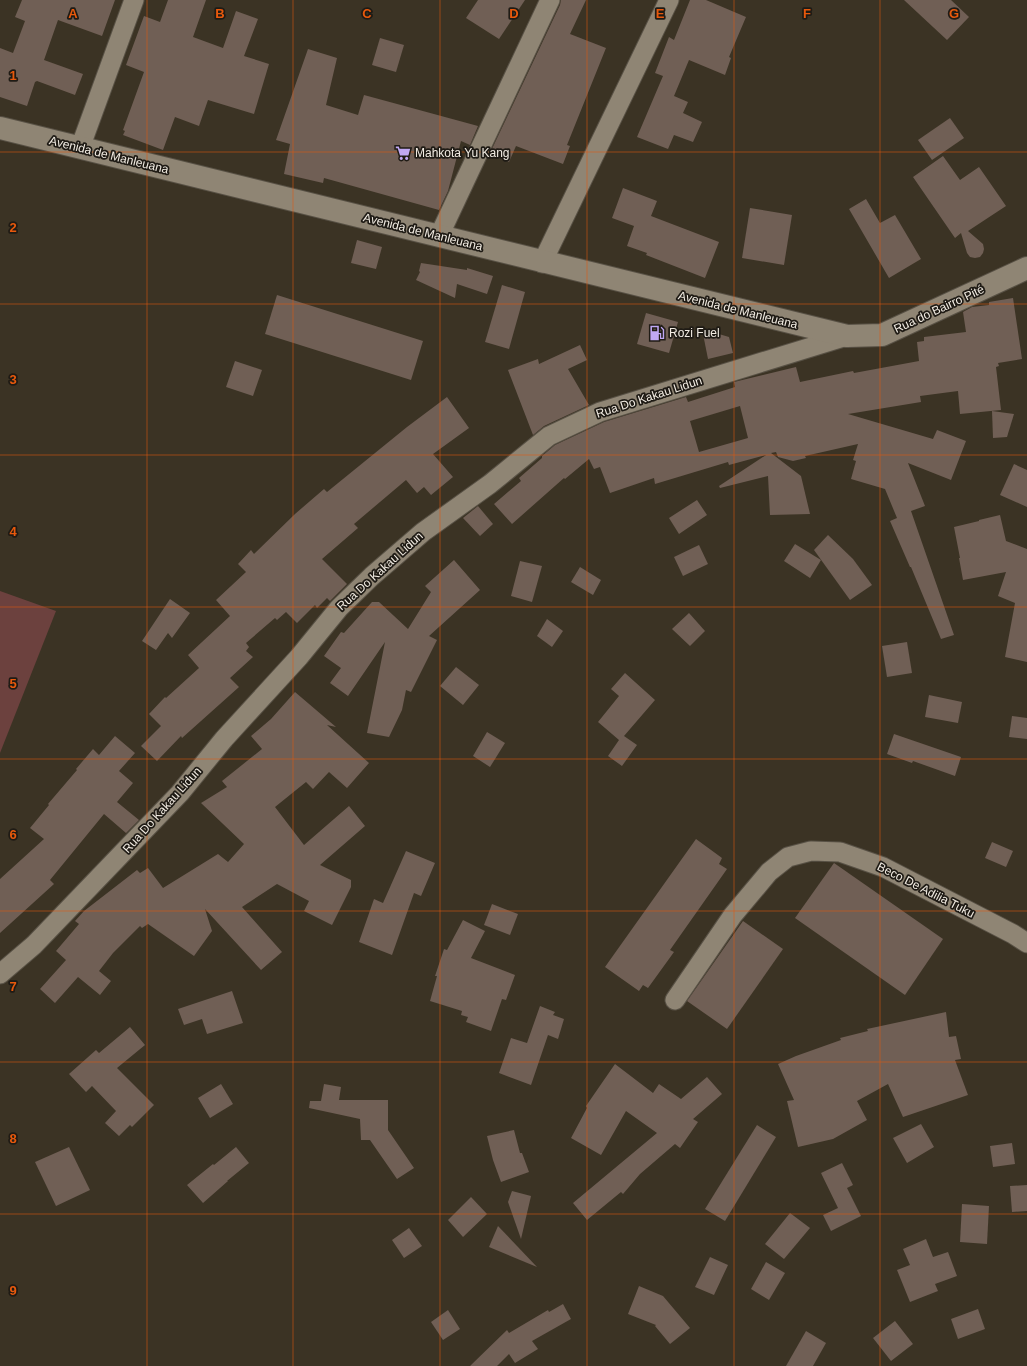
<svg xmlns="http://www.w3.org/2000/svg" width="1027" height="1366" font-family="Helvetica,sans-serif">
<rect width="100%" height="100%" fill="#3b3324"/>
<polygon fill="#6c413e" points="0,591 56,611 0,753"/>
<g fill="#705f55" fill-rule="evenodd">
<polygon points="22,0 115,0 102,36 58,20 44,60 83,74 75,95 37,81 35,82 27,106 0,97 0,48 13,53 25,21 15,17"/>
<polygon points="168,0 206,0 193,37 223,48 236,11 258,19 244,56 269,64 254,114 208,100 199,126 175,117 163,150 123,135 125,131 123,130 144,72 126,65 144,16 160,22"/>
<polygon points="478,0 525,0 499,39 466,18"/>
<polygon points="561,0 586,0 570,34 606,48 567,145 570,146 563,164 516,146 509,162 490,153 560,5"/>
<polygon points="690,0 706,0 746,17 729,57 731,58 725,75 689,60 674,96 688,102 683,113 702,122 693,142 674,135 668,149 637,137 663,76 655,73 669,37 674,40"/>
<polygon points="904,0 951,0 969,17 947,40"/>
<polygon points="380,38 404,45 396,72 372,65"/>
<polygon points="308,49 337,58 326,105 358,115 364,95 478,126 470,145 461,141 448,191 439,210 324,178 323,183 284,174 290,144 276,140"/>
<polygon points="950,118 964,138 932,160 918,140"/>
<polygon points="943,156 960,180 979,167 1006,206 968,231 983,244 984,249 983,253 980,257 975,258 970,257 967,253 961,233 955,238 913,177"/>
<polygon points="623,188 657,201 651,216 719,242 705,278 646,255 647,253 627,246 634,226 612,218"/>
<polygon points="866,199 880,223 895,215 921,259 889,278 849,209"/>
<polygon points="750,208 792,215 784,265 742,258"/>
<polygon points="357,240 382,247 376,269 351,263"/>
<polygon points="421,263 467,270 467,268 493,276 487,294 457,284 455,298 416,280 420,272 419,271"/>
<polygon points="502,285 525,292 509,349 485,342"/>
<polygon points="277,295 423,341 411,380 265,334"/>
<path d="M1013,298L1022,359L998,363L999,366L996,367L1001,410L960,414L958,391L920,396L921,402L848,414L933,439L937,430L966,441L951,480L908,463L925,506L911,511L954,635L941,639L911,567H910L890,521L897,518L885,489L851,479L856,461L853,460L858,444L805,456L806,458L793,461L778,457L776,452L771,453L801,476L810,514L770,515L768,476L720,488L719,486L766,455L729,465L728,462L655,484L654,478L610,493L600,467L594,469L589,459L565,479L564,478L512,524L494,504L521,481L519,478L542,458V456L555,445L604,422L686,397L688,402L735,387L734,382L796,367L800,382L853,371L854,373L919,361L917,342L924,341V337L966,332L963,312L972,307L989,305V302ZM740,406L748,438L699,452L690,421Z"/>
<polygon points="646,313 678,322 669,353 637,344"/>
<polygon points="702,329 729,337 733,353 708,359"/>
<polygon points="580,345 587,360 568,369 589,405 544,426 533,435 508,370 538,359 539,364"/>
<polygon points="235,361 262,370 253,396 226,387"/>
<polygon points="447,397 469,428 433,454 453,477 431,495 424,487 417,493 406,480 354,524 358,528 322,559 347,584 330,601 327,598 317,608 315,605 297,623 286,612 277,620 275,618 246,643 249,647 246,651 253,657 230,678 239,687 182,738 181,736 157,761 141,746 161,726 149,714 165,697 166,698 199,668 188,655 230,616 216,600 246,572 238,564 251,550 254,554 295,514 324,489 327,492 407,427"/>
<polygon points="992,411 1014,414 1007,437 993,438"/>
<polygon points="1014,464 1027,470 1027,507 1000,495"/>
<polygon points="697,500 707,515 679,534 669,518"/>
<polygon points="478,506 493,524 480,536 463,518"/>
<polygon points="1000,515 1006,541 1027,549 1027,662 1005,657 1015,603 998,596 1006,572 963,580 959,558 960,558 954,527 979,521 979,520"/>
<polygon points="828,535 853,559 872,585 850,600 814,550"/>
<polygon points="795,544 821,560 810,578 784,561"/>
<polygon points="699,545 708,564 683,576 674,557"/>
<polygon points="454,560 480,590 429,636 437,640 411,692 406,690 402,710 389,737 367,733 385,642 348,696 330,683 341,668 324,656 341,632 344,633 372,602 379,602 408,629 431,592 425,586"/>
<polygon points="520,561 542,566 532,602 511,596"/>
<polygon points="580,567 601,580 593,595 571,582"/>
<polygon points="170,599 190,613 172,638 168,633 156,650 142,641"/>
<polygon points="689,613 705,631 690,646 672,629"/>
<polygon points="547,619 563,631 552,647 537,636"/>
<polygon points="907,642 912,673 887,677 882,646"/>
<polygon points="456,667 479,685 463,705 440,686"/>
<polygon points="625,673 655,700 624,736 637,745 622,766 608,756 619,740 598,722 619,696 611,689"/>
<polygon points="295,692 336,727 327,725 369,763 347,788 329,772 313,789 306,782 275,807 304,845 349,806 365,826 320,865 351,880 351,887 332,925 304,911 309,901 277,884 242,907 282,952 261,970 205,909 212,931 194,956 148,924 142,928 140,926 113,953 99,971 111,981 100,995 78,977 55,1003 40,989 66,960 56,951 79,924 75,921 84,911 137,870 140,873 148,868 163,888 218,854 228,862 244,844 201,803 227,787 222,781 262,749 251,736 271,719"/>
<polygon points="929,695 962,702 958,723 925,717"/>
<polygon points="1012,716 1027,718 1027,739 1009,737"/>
<polygon points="487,732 505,743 490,767 473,756"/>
<polygon points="894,734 961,757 955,776 913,761 912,763 887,754"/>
<polygon points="115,736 135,753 119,771 133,783 117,802 139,820 126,833 104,814 50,880 54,884 0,933 0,879 44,839 30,828 49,805 48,804 77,770 76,769 93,749 99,755"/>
<polygon points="696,839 722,858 719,864 727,869 670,950 674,952 648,988 643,985 639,991 605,967"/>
<polygon points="992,842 1013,851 1006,867 985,858"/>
<polygon points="406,851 435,863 421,896 414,893 392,955 359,942 374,899 383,903"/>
<polygon points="834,863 943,939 905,995 795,918"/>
<polygon points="492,904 518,914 510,935 484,925"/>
<polygon points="463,920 485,931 471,958 515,975 506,1000 502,999 491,1031 466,1022 468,1017 461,1015 462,1011 430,1001 437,976 435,976 444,949 447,950"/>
<polygon points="743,921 783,949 727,1029 687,1001"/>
<polygon points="232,991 243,1023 207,1034 202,1019 184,1025 178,1009"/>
<polygon points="540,1006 555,1012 553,1015 564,1019 558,1039 548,1035 531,1085 499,1073 511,1038 527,1043"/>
<polygon points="946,1012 949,1037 956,1036 961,1059 955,1060 968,1095 903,1117 888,1084 857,1101 867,1120 833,1139 798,1147 787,1101 794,1100 778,1064 796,1056 841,1040 840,1038 868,1031 867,1029"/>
<polygon points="130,1027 145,1045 117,1068 154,1105 132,1127 130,1125 119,1136 105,1123 116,1111 92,1086 86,1092 69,1074 96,1050 99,1053"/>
<polygon points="615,1064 653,1093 659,1084 681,1099 707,1077 722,1094 693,1119 698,1122 680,1148 675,1144 640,1174 623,1194 621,1192 587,1220 573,1203 657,1133 626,1111 601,1155 571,1138 587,1108 586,1106"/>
<polygon points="221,1084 233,1104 210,1118 198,1098"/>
<polygon points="324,1084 341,1087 339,1100 388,1100 388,1130 414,1168 397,1179 370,1140 361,1140 360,1119 309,1108 310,1101 321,1101"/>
<polygon points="921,1124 934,1147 907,1163 893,1138"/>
<polygon points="757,1125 776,1137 725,1221 705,1209"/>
<polygon points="514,1130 520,1153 522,1153 529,1172 501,1182 493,1160 487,1136"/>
<polygon points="1012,1143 1015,1164 993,1167 990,1146"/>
<polygon points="69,1147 90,1190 56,1206 35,1162"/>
<polygon points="236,1147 249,1163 227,1181 228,1181 203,1203 187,1185 213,1164 214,1165"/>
<polygon points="842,1163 853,1185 847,1188 861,1216 831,1231 823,1215 838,1208 821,1173"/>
<polygon points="1027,1185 1027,1211 1012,1212 1010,1186"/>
<polygon points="512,1191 531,1196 521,1239 508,1202"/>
<polygon points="471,1197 487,1214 463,1237 448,1220"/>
<polygon points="962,1204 989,1206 987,1244 960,1242"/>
<polygon points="790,1213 810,1228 784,1259 765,1244"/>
<polygon points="498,1226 537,1267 489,1247"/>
<polygon points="409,1228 422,1246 404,1258 392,1240"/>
<polygon points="926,1239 933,1257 948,1252 957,1276 935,1284 938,1291 910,1302 897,1270 910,1265 903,1249"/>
<polygon points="710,1257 728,1265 714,1295 695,1287"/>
<polygon points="766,1262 785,1273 769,1300 751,1289"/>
<polygon points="639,1286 663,1296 690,1328 670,1344 655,1326 656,1325 628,1314"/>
<polygon points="563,1304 571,1319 532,1341 538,1349 515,1363 509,1354 497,1366 470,1366 507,1330 509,1333 548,1310 549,1312"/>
<polygon points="978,1309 985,1329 958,1339 951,1319"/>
<polygon points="448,1310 460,1329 443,1340 431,1322"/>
<polygon points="895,1321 913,1344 891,1361 873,1338"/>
<polygon points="806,1331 826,1343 813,1366 786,1366"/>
</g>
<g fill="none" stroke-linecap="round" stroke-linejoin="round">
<g stroke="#585145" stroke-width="21">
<g id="street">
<polyline points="80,148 134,0"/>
<polyline points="439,236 550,0"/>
<polyline points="542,263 669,0"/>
<polyline points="0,974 34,945 180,793 224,739 299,657 339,608 372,576 423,532 490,484 549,436 600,412 847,336"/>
<polyline points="675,1000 733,915 769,872 788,857 811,851 840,852 883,867 1013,934 1027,943"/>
</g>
</g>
<g stroke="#585145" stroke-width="24">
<path id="secondary" d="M0,128C282,198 564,268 847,336L882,335L1027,268"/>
</g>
<use href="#street" stroke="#8f8574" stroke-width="19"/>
<use href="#secondary" stroke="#8f8574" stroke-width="22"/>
</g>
<path fill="none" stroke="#e8590c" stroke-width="1" stroke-opacity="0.55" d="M147,0V1366M293,0V1366M440,0V1366M587,0V1366M734,0V1366M880,0V1366M0,152H1027M0,304H1027M0,455H1027M0,607H1027M0,759H1027M0,911H1027M0,1062H1027M0,1214H1027"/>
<defs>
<g id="supermarket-bare" transform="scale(1.2)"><path d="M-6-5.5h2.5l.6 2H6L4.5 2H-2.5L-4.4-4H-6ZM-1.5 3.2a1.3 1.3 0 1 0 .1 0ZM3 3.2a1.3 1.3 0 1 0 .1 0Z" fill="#c0a8f4" stroke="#1f1b15" stroke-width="2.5" paint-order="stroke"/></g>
<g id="fuel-bare" transform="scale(1.2)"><path d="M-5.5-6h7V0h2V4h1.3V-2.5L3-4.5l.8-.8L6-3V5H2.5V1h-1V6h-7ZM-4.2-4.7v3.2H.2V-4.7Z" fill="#c0a8f4" stroke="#1f1b15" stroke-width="2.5" paint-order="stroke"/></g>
</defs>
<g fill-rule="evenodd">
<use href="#supermarket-bare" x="403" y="153"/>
<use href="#fuel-bare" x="657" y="333"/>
</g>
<g text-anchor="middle" stroke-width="3.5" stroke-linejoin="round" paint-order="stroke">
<g font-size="12" fill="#f2ece3" stroke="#1f1b15" text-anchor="start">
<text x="415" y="157">Mahkota Yu Kang</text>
<text x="669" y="337">Rozi Fuel</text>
</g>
<g font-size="12" fill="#f2ece3" stroke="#1f1b15">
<text transform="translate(109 155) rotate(14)" y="4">Avenida de Manleuana</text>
<text transform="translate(423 232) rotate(14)" y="4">Avenida de Manleuana</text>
<text transform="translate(939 309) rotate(-25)" y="4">Rua do Bairro Pité</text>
<text transform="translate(738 310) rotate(14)" y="4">Avenida de Manleuana</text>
<text transform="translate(649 397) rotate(-18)" y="4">Rua Do Kakau Lidun</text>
<text transform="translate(380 571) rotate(-42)" y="4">Rua Do Kakau Lidun</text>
<text transform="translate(162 810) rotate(-48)" y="4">Rua Do Kakau Lidun</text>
<text transform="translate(926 890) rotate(27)" y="4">Beco De Adilia Tuku</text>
</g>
</g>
<g font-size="13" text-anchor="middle" font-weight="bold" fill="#e8590c" stroke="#1f1b15" stroke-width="3.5" stroke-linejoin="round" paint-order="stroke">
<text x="73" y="18">A</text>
<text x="220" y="18">B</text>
<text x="367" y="18">C</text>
<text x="514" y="18">D</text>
<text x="660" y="18">E</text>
<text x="807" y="18">F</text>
<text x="954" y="18">G</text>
<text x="13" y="80">1</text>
<text x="13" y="232">2</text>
<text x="13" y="384">3</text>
<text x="13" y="536">4</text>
<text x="13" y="688">5</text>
<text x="13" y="839">6</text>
<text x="13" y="991">7</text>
<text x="13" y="1143">8</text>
<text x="13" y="1295">9</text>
</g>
</svg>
